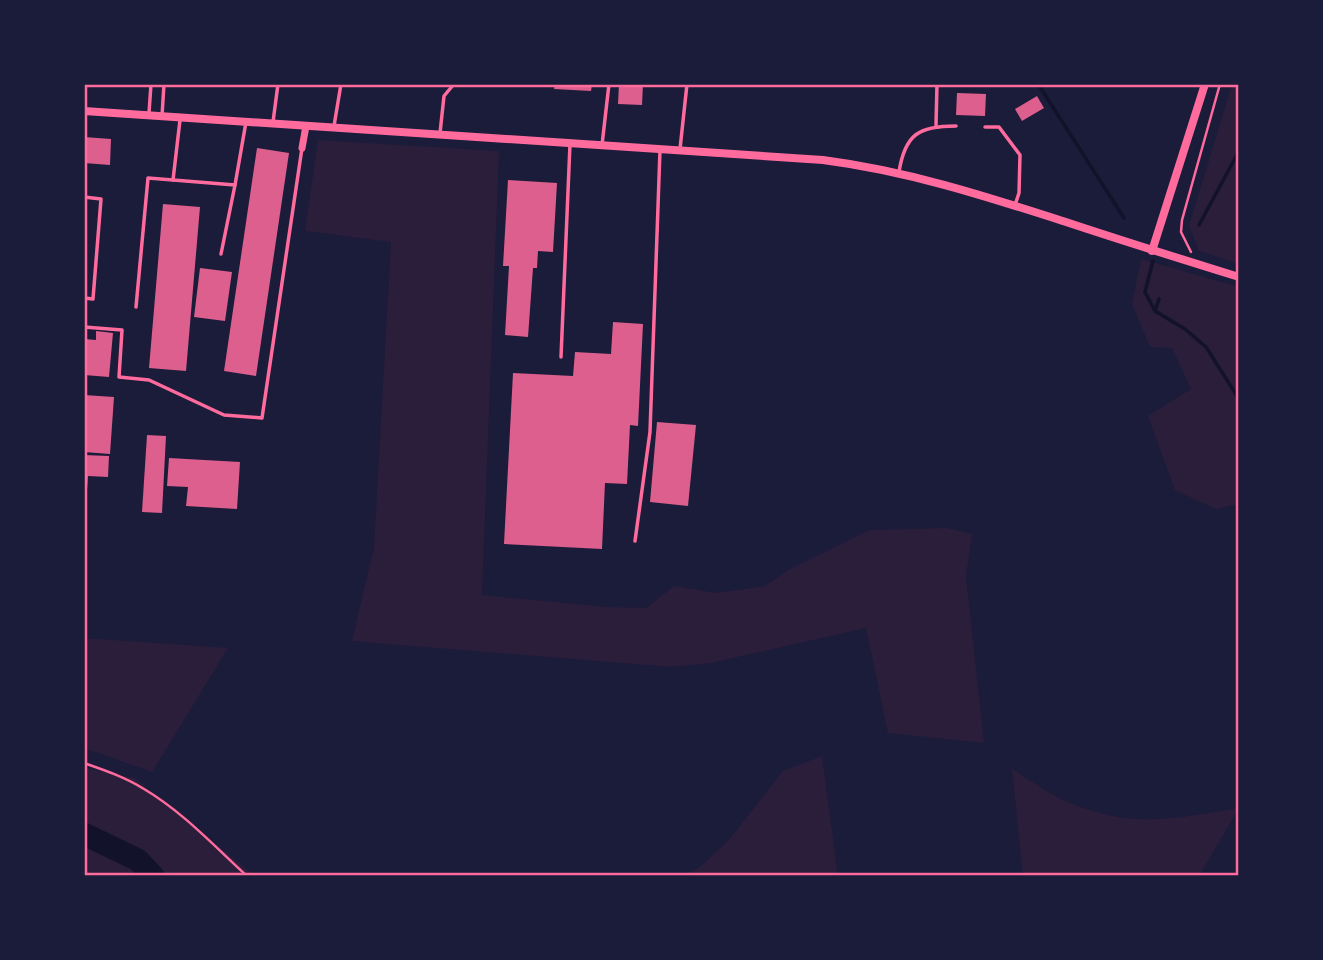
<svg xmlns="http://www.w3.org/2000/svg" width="1323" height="960" font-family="Ubuntu,sans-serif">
<rect width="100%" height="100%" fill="#1b1b3a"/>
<g fill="#2a1e3b">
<polygon points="1232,84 1239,84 1239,264 1199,251 1189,226"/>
<polygon points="318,140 499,151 482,595 608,607 646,608 674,586 717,593 765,586 788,570 869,530 947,528 972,534 966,576 984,743 888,733 866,628 711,663 671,667 352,641 374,547 391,242 305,231"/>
<polygon points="1141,259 1239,287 1239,504 1216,509 1175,490 1148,416 1191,389 1172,348 1150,347 1132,304"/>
<polygon points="84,638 228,648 152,772 84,748"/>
<polygon points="822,756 838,876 683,876 700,867 728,841 783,771"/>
<polygon points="84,768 135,778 255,876 84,876"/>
<path d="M1012,769C1030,780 1049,794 1068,802C1131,829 1174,819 1239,808L1199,876H1023Z"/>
</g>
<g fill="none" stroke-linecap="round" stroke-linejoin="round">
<g stroke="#12122b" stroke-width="3.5">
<polyline points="1038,84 1124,218"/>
<polyline points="1199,225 1239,151"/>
<polyline points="1153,261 1145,292 1155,311"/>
<polyline points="1159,299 1155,311 1185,329 1206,347 1239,399"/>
</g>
<polyline stroke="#12122b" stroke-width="23" points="84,834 138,860 153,876"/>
</g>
<g fill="#dd5f8e">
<polygon points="555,84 592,84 591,91 554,89"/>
<polygon points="619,84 643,84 642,105 618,104"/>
<polygon points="957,93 986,94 985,116 956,115"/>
<polygon points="1037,96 1044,108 1022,121 1015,109"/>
<polygon points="84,137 111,139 110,165 84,163"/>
<polygon points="257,148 289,153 256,376 224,371"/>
<polygon points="508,180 557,183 553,252 538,251 537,268 533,268 528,337 505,335 509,266 503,266"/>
<polygon points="163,204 200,207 186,371 149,368"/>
<polygon points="200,268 232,272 225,321 194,317"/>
<polygon points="613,322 643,324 638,426 630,425 627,484 605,483 602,549 504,544 513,373 573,376 575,352 611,354"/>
<polygon points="96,331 113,333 109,377 84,375 84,339 96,340"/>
<polygon points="84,395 114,397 110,454 84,452"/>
<polygon points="657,422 696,425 688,506 650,502"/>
<polygon points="147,435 166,436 162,513 142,512"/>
<polygon points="84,455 109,456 108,477 88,476 86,503 84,503"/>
<polygon points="169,458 240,462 237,509 186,506 188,487 167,486"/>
</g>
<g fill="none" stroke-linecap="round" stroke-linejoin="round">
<g stroke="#ff6b9d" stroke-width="2.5">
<polyline points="1191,252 1181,232 1182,220 1220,84"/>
<path d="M84,763C104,770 125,777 144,789C183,812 214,846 247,876"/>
</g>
<g stroke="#ff6b9d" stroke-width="3.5">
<polyline points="149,113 151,84"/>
<polyline points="162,116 164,84"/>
<polyline points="180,120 173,180 235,185 246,122"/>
<polyline points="273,122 278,84"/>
<polyline points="936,125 937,84"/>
<polyline points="334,126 341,84"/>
<polyline points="985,127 999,127 1020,155 1019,193 1015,205"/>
<polyline points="440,133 444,96 454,84"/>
<polyline points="602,145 609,84"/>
<polyline points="680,149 687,84"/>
<path d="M899,172C905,134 919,126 956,126"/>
<polyline points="84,197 101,199 93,299 84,298"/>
<polyline points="221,254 235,185"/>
<polyline points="136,307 148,178 173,180"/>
<polyline points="84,327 122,330 119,377 149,380 224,415 262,418 302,148"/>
<polyline points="561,357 570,144"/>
<polyline points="635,541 650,432 660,150"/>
</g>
<polyline stroke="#ff6b9d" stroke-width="7" points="302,148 306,126"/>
<g stroke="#ff6b9d" stroke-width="8">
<path d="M84,111L823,160C908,171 985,196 1066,222C1123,241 1181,259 1239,277"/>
<polyline points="1152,251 1205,84"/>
</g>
</g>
<rect width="1323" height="960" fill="none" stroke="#1b1b3a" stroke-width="172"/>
<rect x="86" y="86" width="1151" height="788" fill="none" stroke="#ff6b9d" stroke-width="2.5"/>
</svg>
